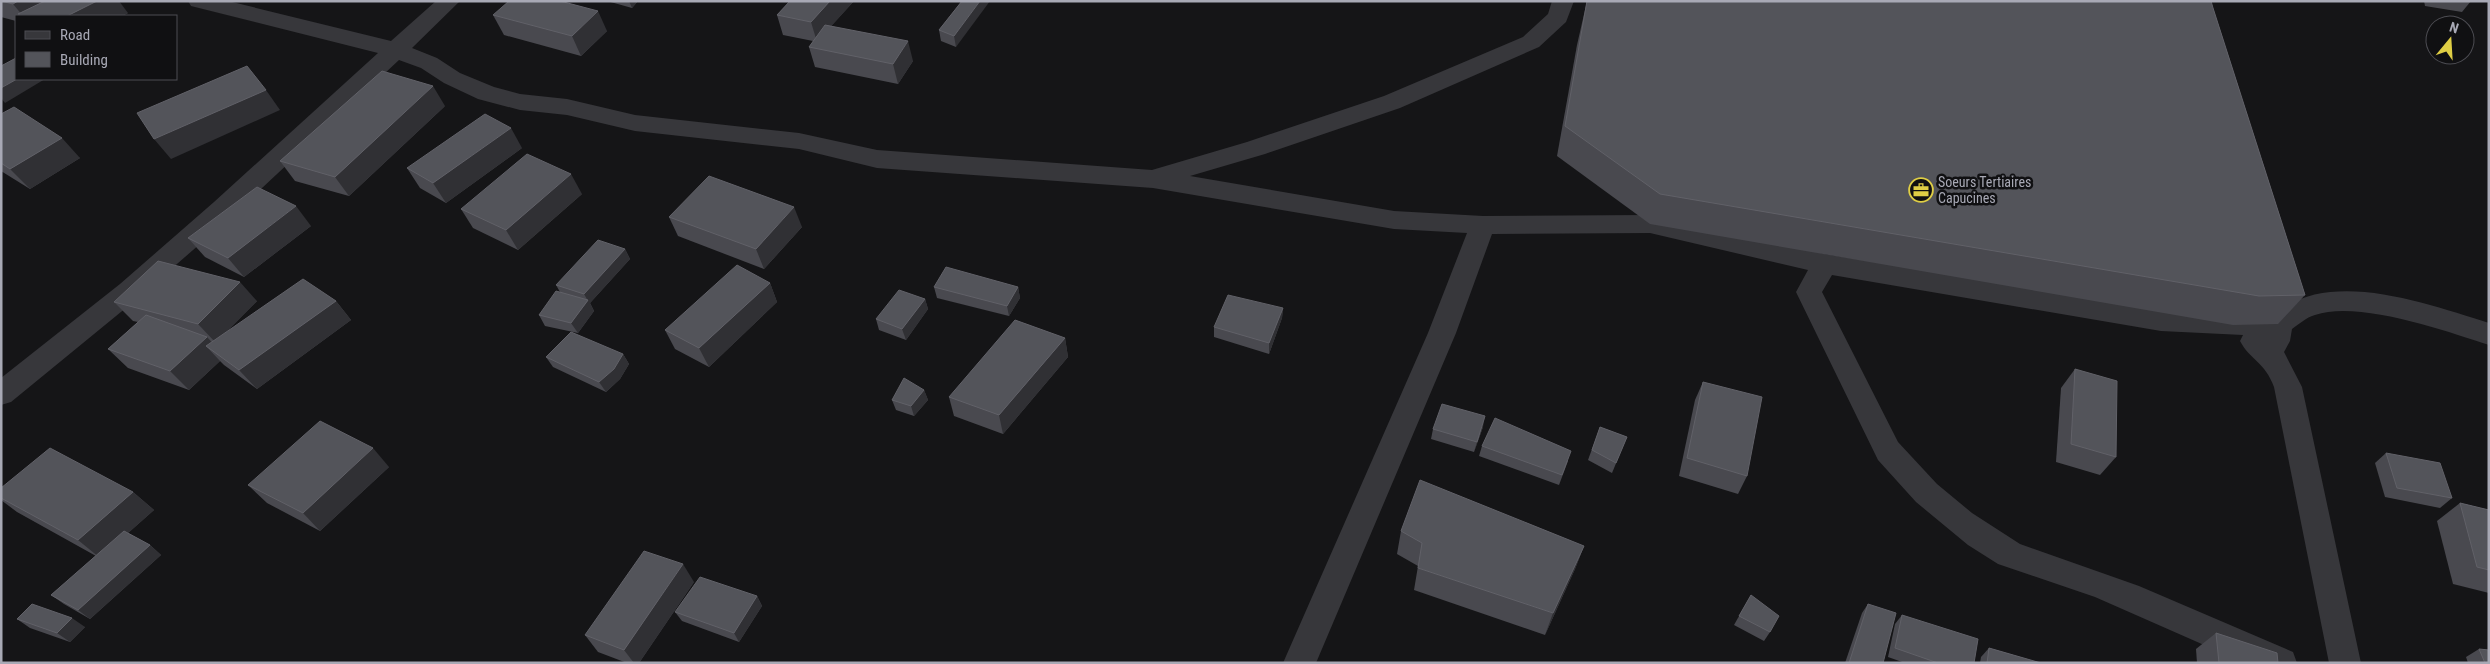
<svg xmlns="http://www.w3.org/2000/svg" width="2490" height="664" font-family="'Roboto Condensed',sans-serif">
<rect width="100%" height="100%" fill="#151517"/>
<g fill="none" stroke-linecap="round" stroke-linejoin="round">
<path fill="#37373b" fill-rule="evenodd" d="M188,1H228L391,41L436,1H460L412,48L437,58L460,73L494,87L520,94L567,99L635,115L799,133L877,150L1152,170L1247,142L1384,96L1523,37L1548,14L1552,1H1574L1566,22L1539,47L1400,108L1265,154L1190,176L1394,211L1483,216L1650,215L1825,254L2161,309L2233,314H2261L2259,307L2263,300L2273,297L2283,300L2286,306C2342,272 2431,305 2489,323V345C2446,331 2358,300 2315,315C2307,317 2299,324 2292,329L2290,341L2284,352L2302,387L2361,663H2329L2274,387C2265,362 2250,360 2240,341L2243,335L2161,331L1832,275L1822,292L1898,442L1937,484L1972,513L2020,544L2139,586L2293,652L2297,663H2245L2095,597L1998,564L1968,545L1916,502L1878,460L1796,292L1808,270L1650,233L1492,234L1456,333L1316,663H1283L1428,333L1467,233L1394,229L1153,188L877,168L799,149L635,131L567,115L520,110L478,99L444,83L421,68L399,60L232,216L138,298L11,402L1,405V378L120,284L214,202L378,53L191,6Z"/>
</g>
<g fill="#49494f">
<polygon points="1,1 128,13 122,16 16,16 16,21 1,17"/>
<polygon points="607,1 638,1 632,8"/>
<polygon points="790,1 854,1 831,26 913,61 898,84 815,67 809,47 813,41 783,35 777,15"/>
<polygon points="962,1 956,47 941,41 939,30"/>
<polygon points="1587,1 2213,8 2305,295 2278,324 2233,325 1650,224 1557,156 1577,45"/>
<polygon points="2424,1 2471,1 2462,12 2425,6"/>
<polygon points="493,15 607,31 581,56 504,35"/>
<polygon points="445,106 349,196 295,181 280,161"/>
<polygon points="1,114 80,158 30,189 1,171"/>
<polygon points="522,148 446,203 420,188 407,168"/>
<polygon points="582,194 518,250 473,228 461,209"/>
<polygon points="669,217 802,227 764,269 678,236"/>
<polygon points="311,226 244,277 205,257 188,238"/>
<polygon points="625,249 630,259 590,303 594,311 578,333 545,326 539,315 560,292 556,285"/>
<polygon points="770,283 777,302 709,367 675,349 665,330"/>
<polygon points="934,287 1018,287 1020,298 1009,316 937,298"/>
<polygon points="925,299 928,309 906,340 879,330 876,319"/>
<polygon points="257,301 226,332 336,301 351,320 257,389 224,365 220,361 189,390 128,368 108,349 138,322 133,321 114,302"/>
<polygon points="1283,308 1282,318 1269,354 1214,337 1214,327"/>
<polygon points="1065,338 1068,357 1003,434 954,416 949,397"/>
<polygon points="623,354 629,364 620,379 606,392 553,367 546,357"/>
<polygon points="2075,369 2116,457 2100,475 2056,462 2061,388"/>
<polygon points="1703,382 1747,476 1738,494 1679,476 1695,400"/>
<polygon points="924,390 928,400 914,416 896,410 892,400"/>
<polygon points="1483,427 1474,452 1431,439 1433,429"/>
<polygon points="1600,427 1627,437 1612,473 1588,460"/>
<polygon points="1482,446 1568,461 1559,485 1479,456"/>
<polygon points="2386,453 2452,498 2440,508 2385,497 2375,463"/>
<polygon points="389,467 320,531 267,503 248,485"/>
<polygon points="1,488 133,492 154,510 128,533 150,545 161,555 90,619 64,604 51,595 96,556 17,512 1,500"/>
<polygon points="2460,503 2489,510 2489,593 2453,584 2437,521"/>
<polygon points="1401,531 1584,546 1575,569 1545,635 1414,590 1418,566 1397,554"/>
<polygon points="694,582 639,663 627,663 598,652 585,635"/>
<polygon points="1751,595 1770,632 1764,641 1734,625"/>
<polygon points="757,596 762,606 739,642 682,621 675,612"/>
<polygon points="1868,604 1883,663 1845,663 1862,613"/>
<polygon points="1902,615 1974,663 1905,663 1888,657 1895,624"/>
<polygon points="17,619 85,627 70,642 30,628"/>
<polygon points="2216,633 2278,663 2197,663 2196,649"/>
<polygon points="1989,648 2041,663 1980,663 1981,657"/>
<polygon points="2479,649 2489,663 2468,663 2466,657"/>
</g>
<g fill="#303034">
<polygon points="18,1 63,1 23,16 13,4"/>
<polygon points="97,1 119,1 128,13 122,16 67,16"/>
<polygon points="629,1 638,1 632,8"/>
<polygon points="830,1 854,1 817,42 811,22"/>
<polygon points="980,1 990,1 956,47 954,36"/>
<polygon points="598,11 607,31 581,56 572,36"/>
<polygon points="908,41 913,61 898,84 893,64"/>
<polygon points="17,79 45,79 5,103 1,98 1,88"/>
<polygon points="433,86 445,106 349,196 335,177"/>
<polygon points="266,90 280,110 171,159 154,139"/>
<polygon points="511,128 522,148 446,203 433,183"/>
<polygon points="62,138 80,158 30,189 10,169"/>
<polygon points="571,174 582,194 518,250 506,230"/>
<polygon points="296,206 311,226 244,277 228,258"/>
<polygon points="794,207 802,227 764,269 756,249"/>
<polygon points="625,249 630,259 590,303 594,311 578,333 571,323 588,301 584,294"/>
<polygon points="240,282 257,301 216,343 198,324"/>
<polygon points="770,283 777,302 709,367 699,348"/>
<polygon points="1018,287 1020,298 1009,316 1007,306"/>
<polygon points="925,299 928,309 906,340 902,329"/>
<polygon points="336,301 351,320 257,389 239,370"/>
<polygon points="1283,308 1282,318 1269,354 1269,343"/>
<polygon points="207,337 225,356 206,346 220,361 189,390 170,371"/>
<polygon points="1065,338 1068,357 1003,434 999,415"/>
<polygon points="623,354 629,364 620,379 606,392 599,382"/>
<polygon points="924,390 928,400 914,416 911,406"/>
<polygon points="1485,416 1483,427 1474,452 1477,442"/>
<polygon points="373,448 389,467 320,531 303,513"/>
<polygon points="133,492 154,510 100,558 78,540"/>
<polygon points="150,545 161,555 90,619 78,610"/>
<polygon points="1584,546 1575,569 1545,635 1553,613"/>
<polygon points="683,564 694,582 639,663 634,663 624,650"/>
<polygon points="757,596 762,606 739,642 734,633"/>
<polygon points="72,618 85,627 70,642 57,633"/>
</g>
<g fill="#53545a" stroke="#616168">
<polygon points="1,1 18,1 13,4"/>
<polygon points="45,1 97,1 67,16 21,16 18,14"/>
<polygon points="509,1 560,1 598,11 572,36 493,15"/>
<polygon points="790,1 830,1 811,22 777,15"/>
<polygon points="962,1 980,1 954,36 939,30"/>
<polygon points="1587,1 2211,1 2213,8 2305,295 2259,296 1660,194 1565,126"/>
<polygon points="825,25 908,41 893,64 809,47"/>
<polygon points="16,58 16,79 17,79 1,88 1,66"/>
<polygon points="247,66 266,90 154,139 137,113"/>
<polygon points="382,71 433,86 335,177 280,161"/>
<polygon points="14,107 62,138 10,169 1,163 1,114"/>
<polygon points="485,114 511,128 433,183 407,168"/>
<polygon points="527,154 571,174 506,230 461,209"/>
<polygon points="709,176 794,207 756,249 669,217"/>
<polygon points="257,187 296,206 228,258 188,238"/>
<polygon points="598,240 625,249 584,294 556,285"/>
<polygon points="158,261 240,282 198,324 114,302"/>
<polygon points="737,265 770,283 699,348 665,330"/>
<polygon points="946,267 1018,287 1007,306 934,287"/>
<polygon points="303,279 336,301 239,370 206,346"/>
<polygon points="899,290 925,299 902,329 876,319"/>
<polygon points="556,291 588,300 571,323 539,315"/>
<polygon points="1228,295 1283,308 1269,343 1214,327"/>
<polygon points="146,315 207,337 170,371 108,349"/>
<polygon points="1015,320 1065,338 999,415 949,397"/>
<polygon points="571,332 623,354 614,369 599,382 546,357"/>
<polygon points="2075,369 2117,381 2116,457 2071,444"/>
<polygon points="904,378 924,390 911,406 892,400"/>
<polygon points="1703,382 1762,397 1747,476 1687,458"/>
<polygon points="1442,404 1485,416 1477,442 1433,429"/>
<polygon points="1495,418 1571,451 1562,475 1482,446"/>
<polygon points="320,421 373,448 303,513 248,485"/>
<polygon points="1600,427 1627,437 1616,463 1592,450"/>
<polygon points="50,448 133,492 78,540 1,498 1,488"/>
<polygon points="2386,453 2440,463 2452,498 2397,488"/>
<polygon points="1420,480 1584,546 1553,613 1418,568 1422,543 1401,531"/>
<polygon points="2460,503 2489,510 2489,570 2477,567"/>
<polygon points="124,531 150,545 78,610 51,595"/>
<polygon points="644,551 683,564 624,650 585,635"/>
<polygon points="700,577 757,596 734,633 675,612"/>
<polygon points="1751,595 1779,616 1770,632 1739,616"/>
<polygon points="32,604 72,618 57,633 17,619"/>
<polygon points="1868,604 1896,613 1883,663 1849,663"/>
<polygon points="1902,615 1978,639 1974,663 1938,663 1895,648"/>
<polygon points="2216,633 2277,653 2278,663 2219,663"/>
<polygon points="1989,648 2041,663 1987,663"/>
<polygon points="2479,649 2489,650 2489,663 2485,663"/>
</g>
<defs>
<g id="office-ring" transform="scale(1.25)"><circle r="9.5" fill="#101012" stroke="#dfce45" stroke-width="1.5"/><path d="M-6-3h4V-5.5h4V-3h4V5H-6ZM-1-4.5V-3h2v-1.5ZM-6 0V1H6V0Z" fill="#dfce45"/></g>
</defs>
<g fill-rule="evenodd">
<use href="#office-ring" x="1921" y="190"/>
</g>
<g text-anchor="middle" stroke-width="5" stroke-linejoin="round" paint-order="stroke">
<g font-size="14" fill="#a8a9b5" stroke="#101012" text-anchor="start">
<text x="1938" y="187">Soeurs Tertiaires<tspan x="1938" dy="16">Capucines</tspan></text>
</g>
</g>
<rect width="2490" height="664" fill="none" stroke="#a8a9b5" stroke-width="5"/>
<rect x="15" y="15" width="162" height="65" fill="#101012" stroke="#4d4d53"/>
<rect x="25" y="31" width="25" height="8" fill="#37373b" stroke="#4d4d53"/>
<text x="60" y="40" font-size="15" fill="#a8a9b5">Road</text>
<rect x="25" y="52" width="25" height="15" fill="#53545a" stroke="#4d4d53"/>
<text x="60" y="65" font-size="15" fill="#a8a9b5">Building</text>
<g transform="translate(2450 40) rotate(18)"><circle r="24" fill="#101012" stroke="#4d4d53"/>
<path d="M0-4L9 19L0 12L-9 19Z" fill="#dfce45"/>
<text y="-8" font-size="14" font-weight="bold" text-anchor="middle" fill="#a8a9b5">N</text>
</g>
</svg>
